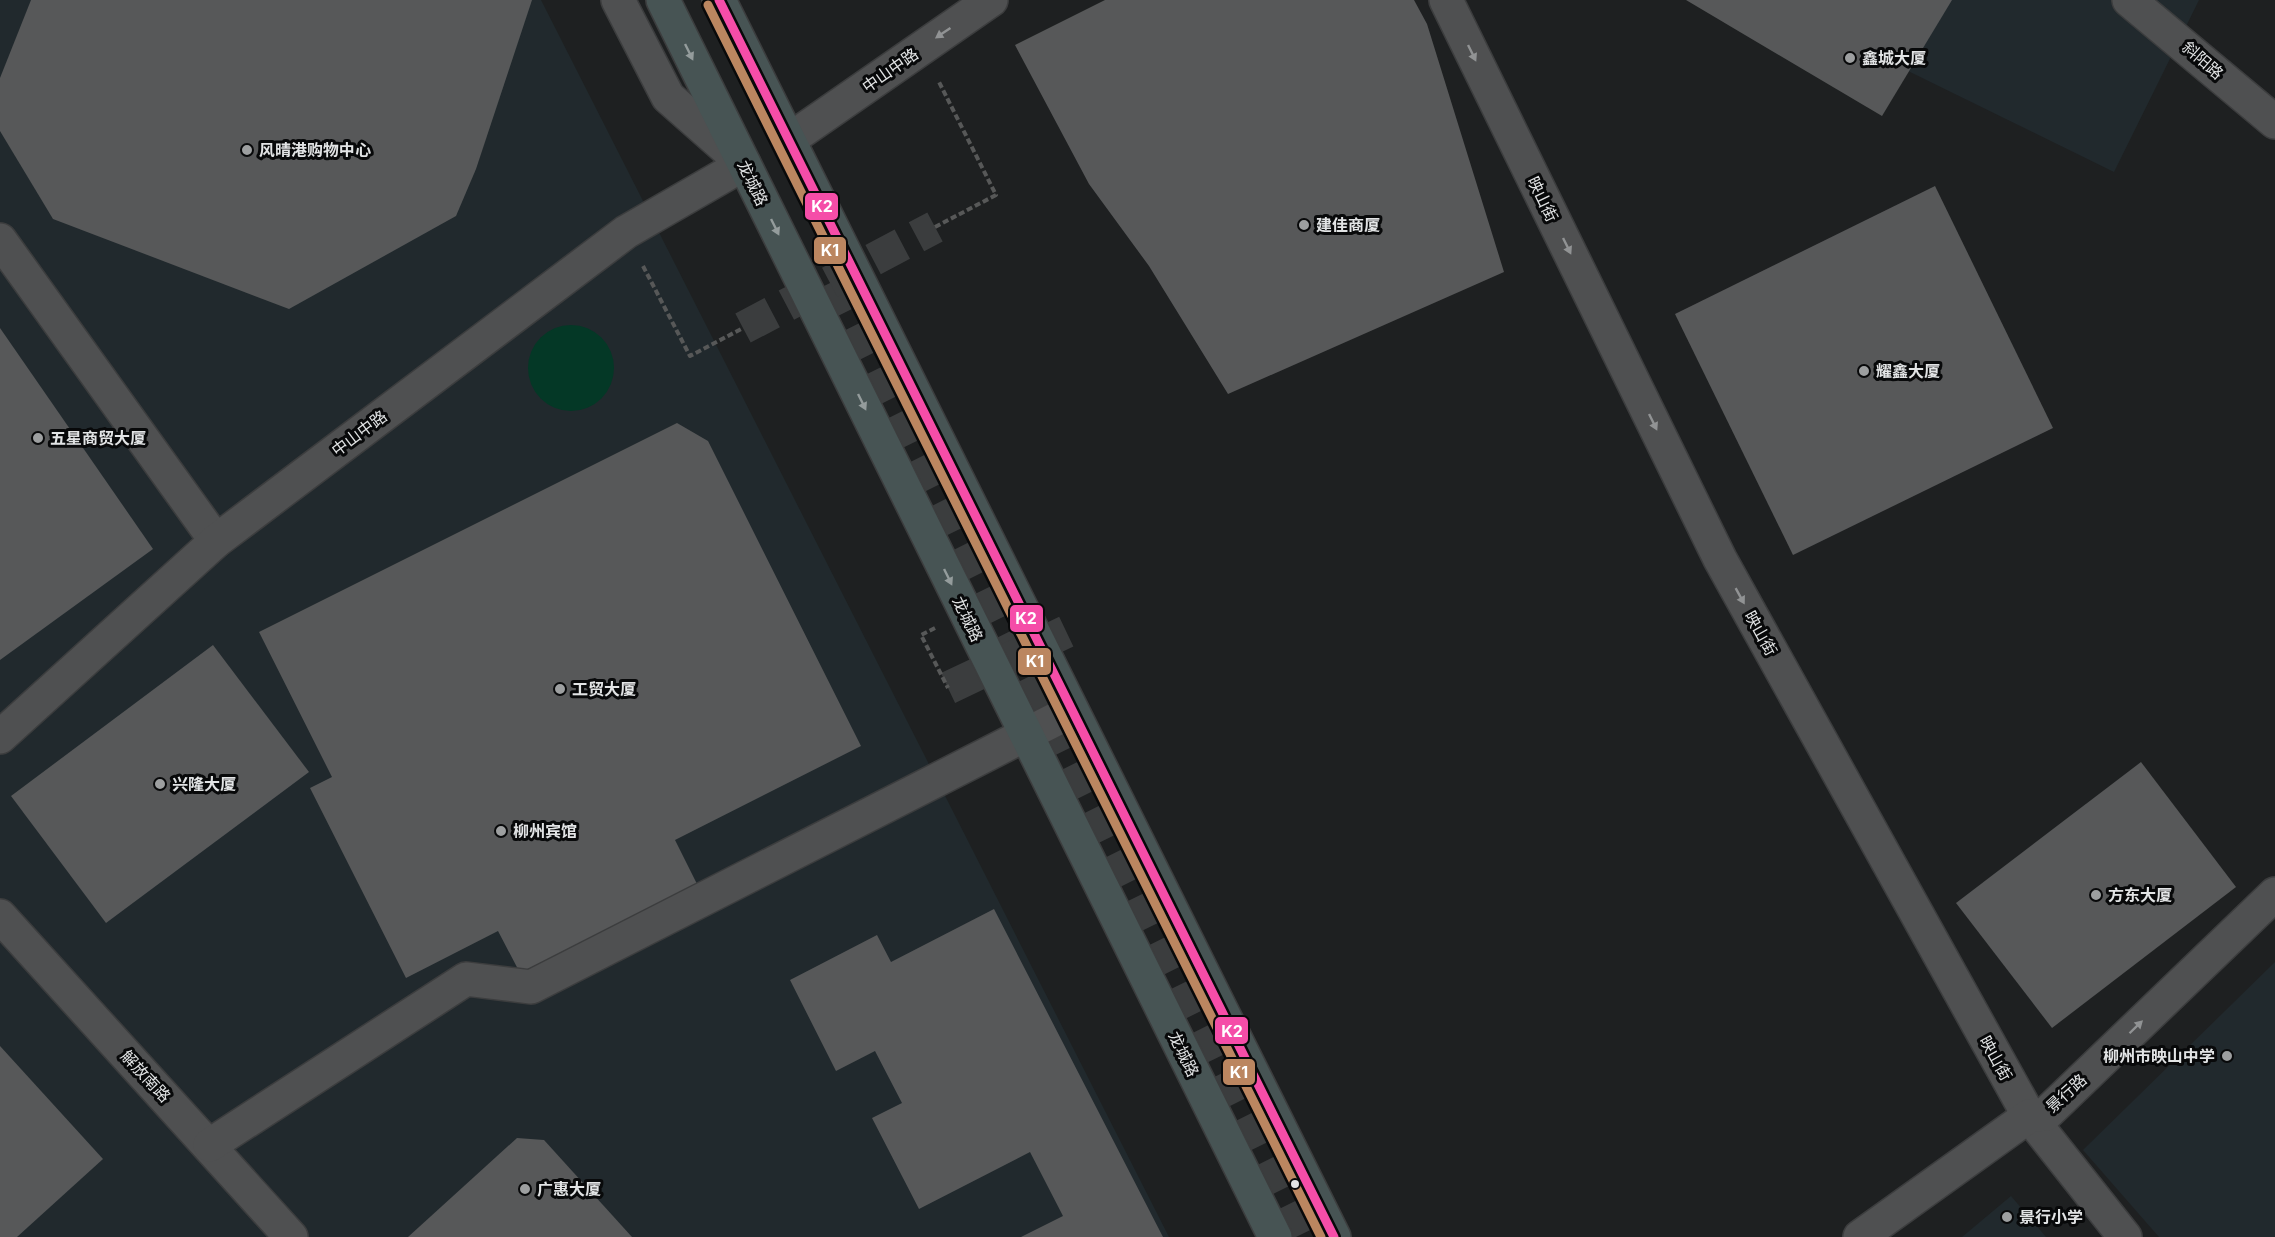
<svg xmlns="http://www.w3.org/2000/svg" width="2275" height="1237" font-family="Inter,'Noto Sans SC',sans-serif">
<rect width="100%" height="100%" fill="#1e2021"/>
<g fill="#21292d">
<polygon points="0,0 541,0 1169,1237 0,1237"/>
<polygon points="1763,0 2199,0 2114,172"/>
<polygon points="2275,962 2275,1237 2159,1237 2083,1150"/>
<polygon points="2011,1196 2046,1237 1962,1237"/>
</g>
<circle fill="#043826" cx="571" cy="368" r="43"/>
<g fill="#575859">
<polygon points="31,0 532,0 476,169 456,216 289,309 53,219 0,131 0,78"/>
<polygon points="1105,0 1414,0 1427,24 1504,272 1228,394 1149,266 1089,184 1015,45"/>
<polygon points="1686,0 1952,0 1882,116"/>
<polygon points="1935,186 2053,428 1793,555 1675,314"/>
<polygon points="0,328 153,549 0,660"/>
<polygon points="677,423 708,441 861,746 675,840 697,884 520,973 498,931 406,978 310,788 332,777 259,632"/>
<polygon points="213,645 309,772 106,923 11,796"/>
<polygon points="2141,762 2236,887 2052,1028 1956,903"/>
<polygon points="994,909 1163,1237 1021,1237 1063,1216 1030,1152 919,1209 872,1118 902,1103 875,1051 836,1071 790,980 877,935 891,962"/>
<polygon points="0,1046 103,1159 17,1237 0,1237"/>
<polygon points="517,1138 544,1140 632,1237 408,1237"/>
</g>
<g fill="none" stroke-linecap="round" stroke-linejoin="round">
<g stroke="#3b3d3e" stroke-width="33" stroke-dasharray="33 16" stroke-linecap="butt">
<polyline points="824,286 1296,1237"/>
<polyline points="743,328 935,227"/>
<polyline points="948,688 1074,628"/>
</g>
<g stroke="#3c3d3e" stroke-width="36">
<g id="minor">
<polyline points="1446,0 1720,559 2029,1116 2125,1237"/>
<polyline points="2129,0 2275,122"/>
<polyline points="789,140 991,0"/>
<polyline points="0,240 216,541"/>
<polyline points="0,737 216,541 626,232 744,164 668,97 618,0"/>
<polyline points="0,916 291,1237"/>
<polyline points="210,1145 466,979 531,987 1072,711"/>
<polyline points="1860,1237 2029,1116 2046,1114 2275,894"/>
</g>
</g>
<g stroke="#3c3d3e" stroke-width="36">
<g id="major">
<polyline points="663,0 1275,1237"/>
<polyline points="719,0 1334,1237"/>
</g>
</g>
<g stroke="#575858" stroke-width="4" stroke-dasharray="6 3" stroke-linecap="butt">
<polyline points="935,227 996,195 938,80"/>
<polyline points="643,266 690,356 743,328"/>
<polyline points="935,628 921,635 948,688"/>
</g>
<use href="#minor" stroke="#4f5051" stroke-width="33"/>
<use href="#major" stroke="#475454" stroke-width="33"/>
<g stroke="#08090a" stroke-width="14">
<polyline id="bus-1" points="719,0 1334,1237"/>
</g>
<g stroke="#08090a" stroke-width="14">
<polyline id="bus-2" points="708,5 1321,1237"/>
</g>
<use href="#bus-1" stroke="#f54da8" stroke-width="9"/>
<use href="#bus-2" stroke="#bb8660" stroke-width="9"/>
</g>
<defs><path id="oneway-solid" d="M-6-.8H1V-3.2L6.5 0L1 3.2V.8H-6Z" transform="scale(1.5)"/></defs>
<g fill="#919394">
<use href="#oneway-solid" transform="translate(943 33) rotate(146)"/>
<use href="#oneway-solid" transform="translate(1472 53) rotate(64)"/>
<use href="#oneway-solid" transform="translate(1567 246) rotate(64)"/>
<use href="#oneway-solid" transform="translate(1653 422) rotate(64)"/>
<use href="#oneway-solid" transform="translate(1740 596) rotate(61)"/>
<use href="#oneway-solid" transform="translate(2136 1027) rotate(-44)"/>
</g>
<g fill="#949c9c">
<use href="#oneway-solid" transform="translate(689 52) rotate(64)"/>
<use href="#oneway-solid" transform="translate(775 227) rotate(64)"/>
<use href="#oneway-solid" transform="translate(862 402) rotate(64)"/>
<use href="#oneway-solid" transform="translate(948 577) rotate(64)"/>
</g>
<g fill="#9d9fa0" stroke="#08090a" stroke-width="2">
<circle cx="1850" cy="58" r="6"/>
<circle cx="247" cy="150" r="6"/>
<circle cx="1304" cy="225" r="6"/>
<circle cx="1864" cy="371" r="6"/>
<circle cx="38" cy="438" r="6"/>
<circle cx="560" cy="689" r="6"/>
<circle cx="160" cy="784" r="6"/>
<circle cx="501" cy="831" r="6"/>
<circle cx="2096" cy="895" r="6"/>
<circle cx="2227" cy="1056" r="6"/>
<circle cx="525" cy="1189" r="6"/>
<circle cx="2007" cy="1217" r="6"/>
</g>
<circle fill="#e2e4e5" stroke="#08090a" stroke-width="2" cx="1295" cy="1184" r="5"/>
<g text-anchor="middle" stroke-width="6" stroke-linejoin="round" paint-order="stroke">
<g font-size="16" font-weight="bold" fill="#e2e4e5" stroke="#08090a" text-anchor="start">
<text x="1862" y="64">鑫城大厦</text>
<text x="259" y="156">风晴港购物中心</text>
<text x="1316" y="231">建佳商厦</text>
<text x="1876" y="377">耀鑫大厦</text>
<text x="50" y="444">五星商贸大厦</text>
<text x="572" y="695">工贸大厦</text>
<text x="172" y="790">兴隆大厦</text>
<text x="513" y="837">柳州宾馆</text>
<text x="2108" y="901">方东大厦</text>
<text x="2215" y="1062" text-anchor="end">柳州市映山中学</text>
<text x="537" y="1195">广惠大厦</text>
<text x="2019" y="1223">景行小学</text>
</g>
<g font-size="16" fill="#e2e4e5" stroke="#08090a">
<text transform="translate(2203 60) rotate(41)" y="6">斜阳路</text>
<text transform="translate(890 70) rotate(-35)" y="6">中山中路</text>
<text transform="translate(753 183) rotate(64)" y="6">龙城路</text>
<text transform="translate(1543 199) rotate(64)" y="6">映山街</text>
<text transform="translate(359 433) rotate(-37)" y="6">中山中路</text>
<text transform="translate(968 619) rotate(64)" y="6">龙城路</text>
<text transform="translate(1761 633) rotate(61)" y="6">映山街</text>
<text transform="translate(1184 1054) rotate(64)" y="6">龙城路</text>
<text transform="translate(1996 1058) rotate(61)" y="6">映山街</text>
<text transform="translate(146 1076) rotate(47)" y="6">解放南路</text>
<text transform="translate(2066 1093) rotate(-42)" y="6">景行路</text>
</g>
</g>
<g stroke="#08090a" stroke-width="2">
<rect x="804" y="192" width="35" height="29" rx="6" fill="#f54da8"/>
<rect x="813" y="236" width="34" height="29" rx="6" fill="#bb8660"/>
<rect x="1009" y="604" width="35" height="29" rx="6" fill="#f54da8"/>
<rect x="1017" y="647" width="35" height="29" rx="6" fill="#bb8660"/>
<rect x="1214" y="1016" width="35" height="29" rx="6" fill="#f54da8"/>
<rect x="1222" y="1058" width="34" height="28" rx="6" fill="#bb8660"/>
</g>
<g font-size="16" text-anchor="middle" font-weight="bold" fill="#fff">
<text x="822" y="212">K2</text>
<text x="830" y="256">K1</text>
<text x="1026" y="624">K2</text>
<text x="1035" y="667">K1</text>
<text x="1232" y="1037">K2</text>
<text x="1239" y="1078">K1</text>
</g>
</svg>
